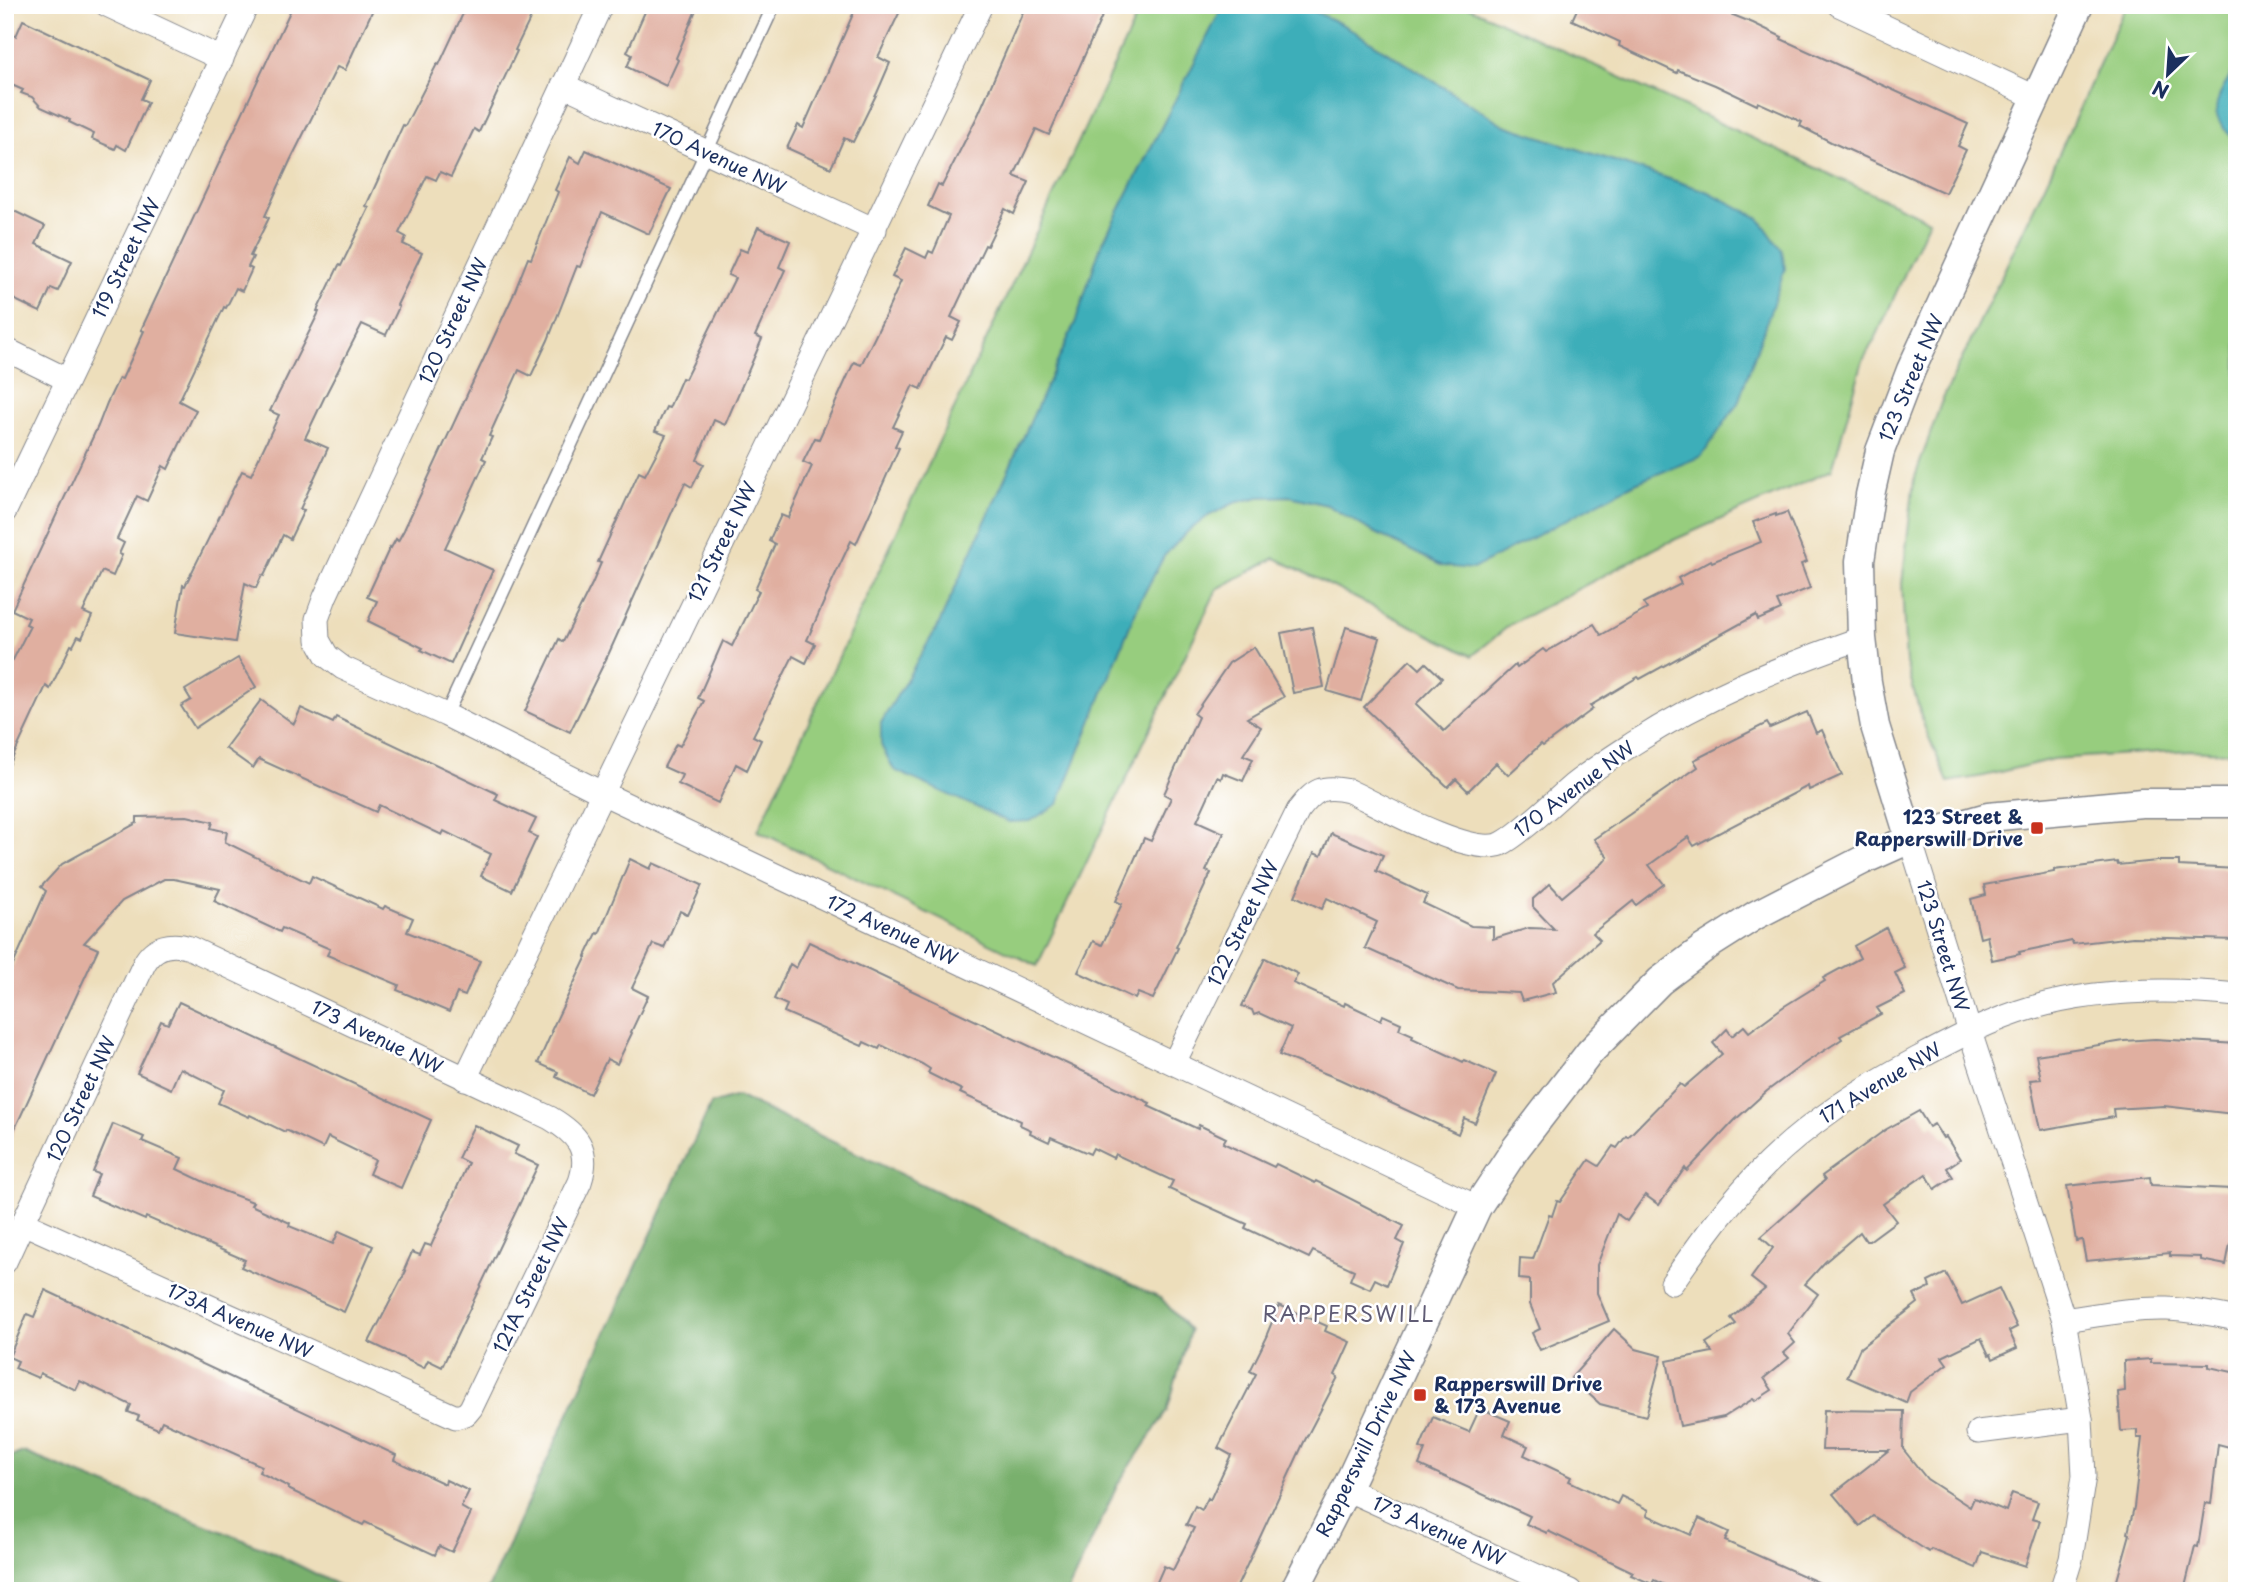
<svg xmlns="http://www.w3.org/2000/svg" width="2242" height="1596" font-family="'Playpen Sans',sans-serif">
<rect width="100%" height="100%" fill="#fff"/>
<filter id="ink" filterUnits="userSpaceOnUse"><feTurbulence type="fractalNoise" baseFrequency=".0143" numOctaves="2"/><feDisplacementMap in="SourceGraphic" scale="14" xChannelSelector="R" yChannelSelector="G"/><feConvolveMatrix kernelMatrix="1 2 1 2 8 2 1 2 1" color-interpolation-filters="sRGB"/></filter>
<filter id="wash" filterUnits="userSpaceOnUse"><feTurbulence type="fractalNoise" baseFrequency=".00686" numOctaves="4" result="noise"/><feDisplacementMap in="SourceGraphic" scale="28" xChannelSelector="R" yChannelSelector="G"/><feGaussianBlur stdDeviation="1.57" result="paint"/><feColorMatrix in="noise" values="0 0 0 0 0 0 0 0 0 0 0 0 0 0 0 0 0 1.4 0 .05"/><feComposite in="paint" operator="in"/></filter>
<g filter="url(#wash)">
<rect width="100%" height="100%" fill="#eddebb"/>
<g fill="#97cd7e" stroke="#597e6e" stroke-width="2">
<polygon points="1142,5 1226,5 1223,7 1100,248 1076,321 938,626 881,723 1058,803 1139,603 1164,556 1187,532 1208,516 1234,503 1259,497 1290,496 1327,505 1368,529 1442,566 1570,516 1635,483 1702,455 1709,192 1504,125 1347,27 1301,5 1464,5 1929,220 1877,335 1863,360 1832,470 1658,547 1511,624 1472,656 1275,558 1217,589 1037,966 758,831"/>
<polygon points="2126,5 2237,5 2237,753 2191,750 2053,759 1984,776 1948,782 1924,726 1906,663 1902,584 1914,480 1941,403 2049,176"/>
</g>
<g fill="#79b06d" stroke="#4a7066" stroke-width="2">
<polygon points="737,1096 1162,1299 1190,1331 1167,1411 1118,1484 1068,1591 487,1591 711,1104"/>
<polygon points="23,1452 266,1549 350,1591 5,1591 5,1459"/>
</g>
<g fill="#3eaeb9" stroke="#2c6e8c" stroke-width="2">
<polygon points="1226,5 1301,5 1347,27 1504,125 1709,192 1759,218 1782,251 1785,269 1738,403 1702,456 1635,483 1473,569 1442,566 1368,529 1327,505 1290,496 1259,497 1234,503 1208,516 1187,532 1164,556 1139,603 1058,804 1030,821 1009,822 894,770 881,745 881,723 938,626 1076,321 1100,248 1223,6"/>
<path d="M2237,64V141C2201,112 2219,98 2237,64Z"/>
</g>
<g id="blocks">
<g fill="#e0afa0">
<polygon points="293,5 375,5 345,70 337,67 290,161 265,216 269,218 250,256 253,257 248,267 252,269 242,291 236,288 226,308 224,307 179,401 196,410 168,469 163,466 147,501 137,496 117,539 124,543 119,554 122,555 113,576 102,571 83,612 92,616 82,638 78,636 73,646 71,645 50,689 46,686 5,774 5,656 13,660 30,626 26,624 29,618 12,610 98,426 107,403 119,378 122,379 144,331 141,330"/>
<polygon points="467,5 537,5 515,50 517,51 479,132 474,129 451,177 440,172 436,180 427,176 399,233 406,237 403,244 422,253 397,305 399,307 386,335 362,324 325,396 305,438 328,448 300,509 304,510 290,539 283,535 264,576 262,575 256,588 245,583 235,642 175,633 183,585 185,586 242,471 251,475 279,415 270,411 319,312 317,311 339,265 341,266 369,208 366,206 403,125 405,126 437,64 439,65"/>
<polygon points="648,5 698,5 676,58 678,60 666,86 627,67 632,55 627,52"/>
<polygon points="857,5 903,5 878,57 890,63 877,93 853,142 844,138 831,168 787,148 798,125 803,128"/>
<polygon points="1026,5 1107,5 1049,135 1036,129 1014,176 1029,182 1014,214 1005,209 987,246 985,245 951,317 961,322 952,340 946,337 921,389 913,385 893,427 902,431 895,446 899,448 856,544 851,541 829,588 830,588 807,640 815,644 806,663 793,656 753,736 761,740 747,770 736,764 718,803 678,784 682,775 664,767 676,744 680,746 704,701 698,698 723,641 732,646 759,591 755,589 775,544 769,541 781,515 788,518 812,466 803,462 815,438 819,439 854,362 861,365 885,316 901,281 892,277 906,248 926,258 929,251 933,253 949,216 928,206 938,184 942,186 979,113"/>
<polygon points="1579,5 1708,5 1753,23 1782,37 1781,39 1968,124 1958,146 1966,150 1945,193 1831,142 1800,126 1802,122 1758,102 1757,105 1715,85 1678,70 1677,73 1619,46 1620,42 1572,20"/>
<polygon points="23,20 150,80 141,99 148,102 126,150 117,145 115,149 92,139 94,134 69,122 70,120 41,107 32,97 21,93 23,90 5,82 5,31 16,36"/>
<polygon points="586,150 671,189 649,234 602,212 580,267 577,266 548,340 531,376 519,370 489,436 492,437 482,458 486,460 445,548 493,570 451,664 421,650 423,648 368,621 377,601 367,597 390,547 391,548 396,539 398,541 404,530 512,298 528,258 531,259 558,192 555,190 570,157 580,163"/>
<polygon points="12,210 45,226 36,244 72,261 58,291 51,288 40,312 5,295 5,223"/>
<polygon points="758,227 790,241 779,267 785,270 755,336 762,339 725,425 714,420 697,460 704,464 692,487 685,483 609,653 570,732 525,711 559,639 563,642 592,584 601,563 598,562 639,472 645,475 666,435 655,431 666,407 669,408 682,378 685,379 735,278 728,275 740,249 747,252"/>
<polygon points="1787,512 1807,562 1801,564 1810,588 1777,601 1781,610 1758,620 1756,615 1640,679 1638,677 1590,706 1593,709 1543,746 1541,744 1508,775 1496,763 1468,791 1456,779 1448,787 1364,707 1410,660 1420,669 1426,663 1442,678 1416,704 1444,731 1515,665 1517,668 1543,649 1546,652 1594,624 1601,635 1647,609 1643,603 1681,584 1678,578 1711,560 1712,562 1761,542 1753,522 1776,514 1776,516"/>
<polygon points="1312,627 1324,687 1293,693 1281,633"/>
<polygon points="1346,627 1380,638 1361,701 1327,691"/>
<polygon points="1254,647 1284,697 1247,718 1261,727 1243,755 1253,759 1243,781 1223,773 1221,779 1217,777 1197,821 1224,833 1206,871 1211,873 1176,947 1178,948 1153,999 1138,993 1135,999 1078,972 1093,941 1102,945 1122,904 1116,901 1144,838 1151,841 1171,798 1164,794 1198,717 1194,714 1229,663"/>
<polygon points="238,658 256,687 195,728 181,706 191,700 185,690"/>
<polygon points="261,700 294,724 301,708 333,723 336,717 498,794 495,800 536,819 529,833 537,837 512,891 481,876 491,854 444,831 442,835 379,805 376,812 259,759 253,768 225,748"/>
<polygon points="1807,712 1816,733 1822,730 1842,775 1809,790 1808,786 1694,846 1688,837 1649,865 1664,884 1636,905 1633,901 1593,933 1600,940 1553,982 1556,992 1522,1001 1519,993 1458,990 1365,948 1377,922 1327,898 1322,909 1295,896 1314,853 1321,856 1331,833 1383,855 1376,871 1427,895 1423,903 1471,926 1493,927 1493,939 1529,928 1554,929 1533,907 1533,899 1550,884 1562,897 1603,863 1608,857 1594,839 1698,767 1694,760 1767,723 1770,728"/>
<polygon points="187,816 213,822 211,828 227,832 225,842 309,883 312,876 383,909 385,906 413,918 407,932 480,961 465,996 457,993 449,1012 397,990 399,985 327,955 330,949 282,928 280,932 214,901 220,889 174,879 164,879 122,901 84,943 98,949 5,1150 5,983 46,891 41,887 62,864 137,823 137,817"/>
<polygon points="630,859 650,869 653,863 702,885 688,915 680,911 664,948 653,944 632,988 648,996 631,1032 632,1033 617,1064 607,1059 590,1094 556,1077 558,1072 538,1063 552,1032 551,1031 587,956 586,956 597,933 599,934"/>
<polygon points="2157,861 2179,861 2179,866 2237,869 2237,940 2133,937 2073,944 2072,941 2019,952 2020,954 1992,960 1987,936 1980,938 1971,899 1986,895 1984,885 2054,872 2054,870 2117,862 2118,865"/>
<polygon points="1886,928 1905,968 1895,973 1905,994 1877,1008 1881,1014 1840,1036 1842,1039 1805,1063 1767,1091 1735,1120 1687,1171 1685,1168 1659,1205 1645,1195 1627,1221 1617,1214 1597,1265 1597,1293 1609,1321 1540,1350 1532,1333 1540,1329 1530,1304 1530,1280 1519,1279 1520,1258 1533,1259 1549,1215 1552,1216 1557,1201 1560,1202 1589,1160 1599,1166 1613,1146 1617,1148 1626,1136 1628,1137 1680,1084 1684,1087 1722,1054 1713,1043 1727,1029 1732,1036 1744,1026 1749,1032 1783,1007 1825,981 1823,978 1860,958 1854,946"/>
<polygon points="809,942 1150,1103 1148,1106 1198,1129 1199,1125 1226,1138 1223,1143 1274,1167 1276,1164 1315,1183 1316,1181 1404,1226 1397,1240 1404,1244 1387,1285 1375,1279 1370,1289 1350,1280 1354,1270 1313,1251 1309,1258 1245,1228 1247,1224 1169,1189 1173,1181 1115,1154 1113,1158 1093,1148 1090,1154 1051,1137 1049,1142 1030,1133 1031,1130 1020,1125 1021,1121 960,1093 962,1090 928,1073 930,1069 922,1064 881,1045 879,1049 864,1042 862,1046 784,1012 787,1005 774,999 790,964 796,968"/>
<polygon points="1265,958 1298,974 1293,983 1344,1006 1345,1003 1381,1020 1383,1015 1401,1023 1399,1029 1413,1035 1412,1038 1463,1062 1464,1060 1496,1074 1475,1123 1464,1118 1458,1134 1339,1079 1279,1055 1291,1028 1259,1013 1254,1015 1252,1010 1242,1006"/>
<polygon points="179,1002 431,1120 401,1188 369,1174 375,1160 328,1137 323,1148 286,1130 285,1132 250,1115 249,1117 218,1103 224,1090 180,1068 171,1089 137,1073 161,1021 168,1024"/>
<polygon points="2155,1039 2237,1044 2237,1082 2233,1114 2164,1106 2113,1109 2114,1117 2040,1130 2030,1080 2041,1079 2036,1055 2124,1041"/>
<polygon points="1919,1111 1929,1127 1934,1124 1943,1138 1946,1137 1960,1159 1947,1168 1953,1177 1935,1189 1926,1174 1883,1204 1896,1221 1869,1241 1866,1241 1860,1232 1825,1262 1805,1284 1818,1294 1788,1334 1795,1343 1784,1353 1789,1358 1764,1378 1772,1390 1755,1401 1753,1399 1724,1417 1680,1426 1667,1361 1712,1352 1706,1343 1736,1324 1731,1318 1765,1289 1751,1278 1773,1248 1761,1237 1825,1180 1822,1176 1885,1130"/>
<polygon points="113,1124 144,1137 142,1141 182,1158 177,1169 223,1191 253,1202 251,1205 290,1223 289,1226 333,1244 339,1231 373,1246 344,1312 241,1267 245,1260 146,1217 145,1220 90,1196 99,1174 93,1172"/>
<polygon points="474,1125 518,1146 514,1154 538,1165 442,1367 428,1360 424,1368 369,1342 406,1271 404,1270 412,1252 420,1255 425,1244 431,1246 468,1163 458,1158"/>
<polygon points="2150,1177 2151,1185 2231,1189 2230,1195 2237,1196 2237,1245 2230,1244 2226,1265 2201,1260 2201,1257 2170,1256 2170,1253 2086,1261 2082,1240 2076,1241 2067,1186"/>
<polygon points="1946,1273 1962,1305 1999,1288 2017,1327 2009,1331 2017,1348 1993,1359 1991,1354 1989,1355 1981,1338 1942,1357 1947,1364 1910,1392 1906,1403 1847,1377 1860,1348 1918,1303 1914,1295 1930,1287 1928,1282"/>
<polygon points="45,1290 396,1455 394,1460 445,1484 446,1480 469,1491 461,1507 471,1513 452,1552 439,1546 435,1555 365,1522 363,1525 288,1489 289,1487 259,1472 262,1466 162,1421 158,1429 137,1420 139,1416 128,1412 131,1405 80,1381 76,1390 40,1373 38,1378 15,1368 18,1361 9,1357 27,1314 34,1317"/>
<polygon points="1279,1305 1327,1326 1325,1331 1350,1342 1335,1375 1338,1377 1304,1442 1235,1591 1153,1591 1164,1566 1173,1570 1194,1528 1186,1525 1195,1506 1202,1510 1208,1498 1210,1500 1231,1455 1218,1448 1256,1374 1250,1371 1268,1335 1267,1334"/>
<polygon points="1614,1329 1636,1349 1662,1356 1646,1416 1600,1404 1571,1378"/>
<polygon points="2151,1359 2151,1363 2209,1364 2209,1367 2237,1373 2237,1449 2218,1444 2211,1504 2205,1503 2198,1547 2195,1546 2184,1591 2114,1591 2130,1534 2128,1533 2134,1507 2142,1438 2137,1438 2137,1430 2121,1431 2118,1392 2125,1391 2124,1361"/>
<polygon points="1480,1408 1510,1421 1504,1435 1528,1446 1524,1455 1571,1477 1569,1481 1617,1504 1621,1496 1649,1510 1647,1515 1691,1535 1699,1518 1729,1532 1725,1541 1838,1591 1678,1591 1654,1580 1652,1584 1631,1575 1633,1572 1583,1548 1548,1531 1547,1533 1526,1524 1530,1516 1419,1465 1425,1450 1420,1448 1433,1417 1469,1432"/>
<polygon points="1824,1410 1904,1411 1903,1449 1927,1479 1970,1507 1974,1498 2006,1511 2012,1493 2038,1502 2032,1519 2040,1521 2025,1566 1982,1552 1976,1568 1931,1549 1929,1552 1873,1516 1860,1526 1833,1494 1889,1450 1822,1450"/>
</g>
</g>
</g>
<g filter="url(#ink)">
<use href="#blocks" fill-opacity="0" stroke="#84868c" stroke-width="2"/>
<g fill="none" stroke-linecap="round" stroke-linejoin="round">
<g stroke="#84868c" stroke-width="15">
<polyline id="service" points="446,715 774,5"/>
</g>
<g stroke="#84868c" stroke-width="25">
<g id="minor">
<polyline points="107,5 222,59"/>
<polyline points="601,5 325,597 317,619 318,640 327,656 343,668 446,715 600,792 1477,1207"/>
<polyline points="1839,5 2037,98"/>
<polyline points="563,85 875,230"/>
<polyline points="5,349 66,379"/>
<polyline points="5,511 247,5"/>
<polyline points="1910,839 1970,1032 2064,1320 2081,1419 2084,1476 2071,1559 2061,1591"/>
<path d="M1174,1063L1298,811C1315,789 1322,785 1349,791C1381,806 1465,854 1498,845C1513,841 1558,798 1573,785C1592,770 1614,756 1634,743C1705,697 1782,666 1862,638"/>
<path d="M465,1079C634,720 811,364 981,5"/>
<path d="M5,1262L23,1223L144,964C154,945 172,942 190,948L550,1118C577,1134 591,1149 580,1182L471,1408L466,1414L456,1417L23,1223"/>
<path d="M1672,1283C1701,1241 1731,1199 1768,1163C1811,1121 1862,1088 1915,1060C1953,1040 1990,1020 2031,1008C2097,989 2169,988 2237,995"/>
<path d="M2064,1320C2098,1315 2132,1308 2167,1309C2191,1310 2214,1314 2237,1319"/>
<polyline points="1978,1432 2081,1419"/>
<polyline points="1346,1489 1570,1591"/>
</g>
</g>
<g stroke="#84868c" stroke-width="31">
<g id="tertiary">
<polyline points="1910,839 1875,726 1867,682 1862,638 1860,561 1870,495 1880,451 1911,370 2079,5"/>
<polyline points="1294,1591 1346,1489 1477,1207 1516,1148 1590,1052 1660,981 1704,948 1756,915 1863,860 1910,839 1988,817 2142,803 2237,803"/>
</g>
</g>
<use href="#service" stroke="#fff" stroke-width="12"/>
<use href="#minor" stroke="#fff" stroke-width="23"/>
<use href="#tertiary" stroke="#fff" stroke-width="28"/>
</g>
</g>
<g fill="#c8321e" stroke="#fff" stroke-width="2.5">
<rect x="2030" y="821" width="14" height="14" rx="3.5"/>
<rect x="1413" y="1388" width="14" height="14" rx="3.5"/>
</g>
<g text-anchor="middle" stroke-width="5" stroke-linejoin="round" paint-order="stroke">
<g font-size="19" fill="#1b2f5e" stroke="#fff">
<text transform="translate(719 158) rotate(25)" y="7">170 Avenue NW</text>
<text transform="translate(126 258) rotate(-64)" y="7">119 Street NW</text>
<text transform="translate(453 321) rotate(-65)" y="7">120 Street NW</text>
<text transform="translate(1911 378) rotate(-67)" y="7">123 Street NW</text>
<text transform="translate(722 542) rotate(-64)" y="7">121 Street NW</text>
<text transform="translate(1574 789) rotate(-37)" y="7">170 Avenue NW</text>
<text transform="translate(1243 923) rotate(-64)" y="7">122 Street NW</text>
<text transform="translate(892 930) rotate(25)" y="7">172 Avenue NW</text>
<text transform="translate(1943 946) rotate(73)" y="7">123 Street NW</text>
<text transform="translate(377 1037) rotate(26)" y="7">173 Avenue NW</text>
<text transform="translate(1880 1083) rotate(-31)" y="7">171 Avenue NW</text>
<text transform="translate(81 1099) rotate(-65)" y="7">120 Street NW</text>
<text transform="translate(531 1285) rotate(-64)" y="7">121A Street NW</text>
<text transform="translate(240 1321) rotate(24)" y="7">173A Avenue NW</text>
<text transform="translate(1366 1444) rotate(-64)" y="7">Rapperswill Drive NW</text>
<text transform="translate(1439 1531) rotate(24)" y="7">173 Avenue NW</text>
</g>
<g font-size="19" font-weight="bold" fill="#1b2f5e" stroke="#fff" text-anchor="end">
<text x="2023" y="824">123 Street &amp;<tspan x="2023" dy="22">Rapperswill Drive</tspan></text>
<text x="1434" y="1391" text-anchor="start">Rapperswill Drive<tspan x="1434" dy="22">&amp; 173 Avenue</tspan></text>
</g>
<g font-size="21" letter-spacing="2" fill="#605c75" stroke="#fff">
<text x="1349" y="1322">RAPPERSWILL</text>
</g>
</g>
<rect width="2242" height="1596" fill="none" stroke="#fff" stroke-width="28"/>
<g transform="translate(2168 74) rotate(205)" stroke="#ffffff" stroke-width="5" paint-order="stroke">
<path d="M0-5L12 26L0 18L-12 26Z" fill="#1b2f5e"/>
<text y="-10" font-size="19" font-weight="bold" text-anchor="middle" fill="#1b2f5e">N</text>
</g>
</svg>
